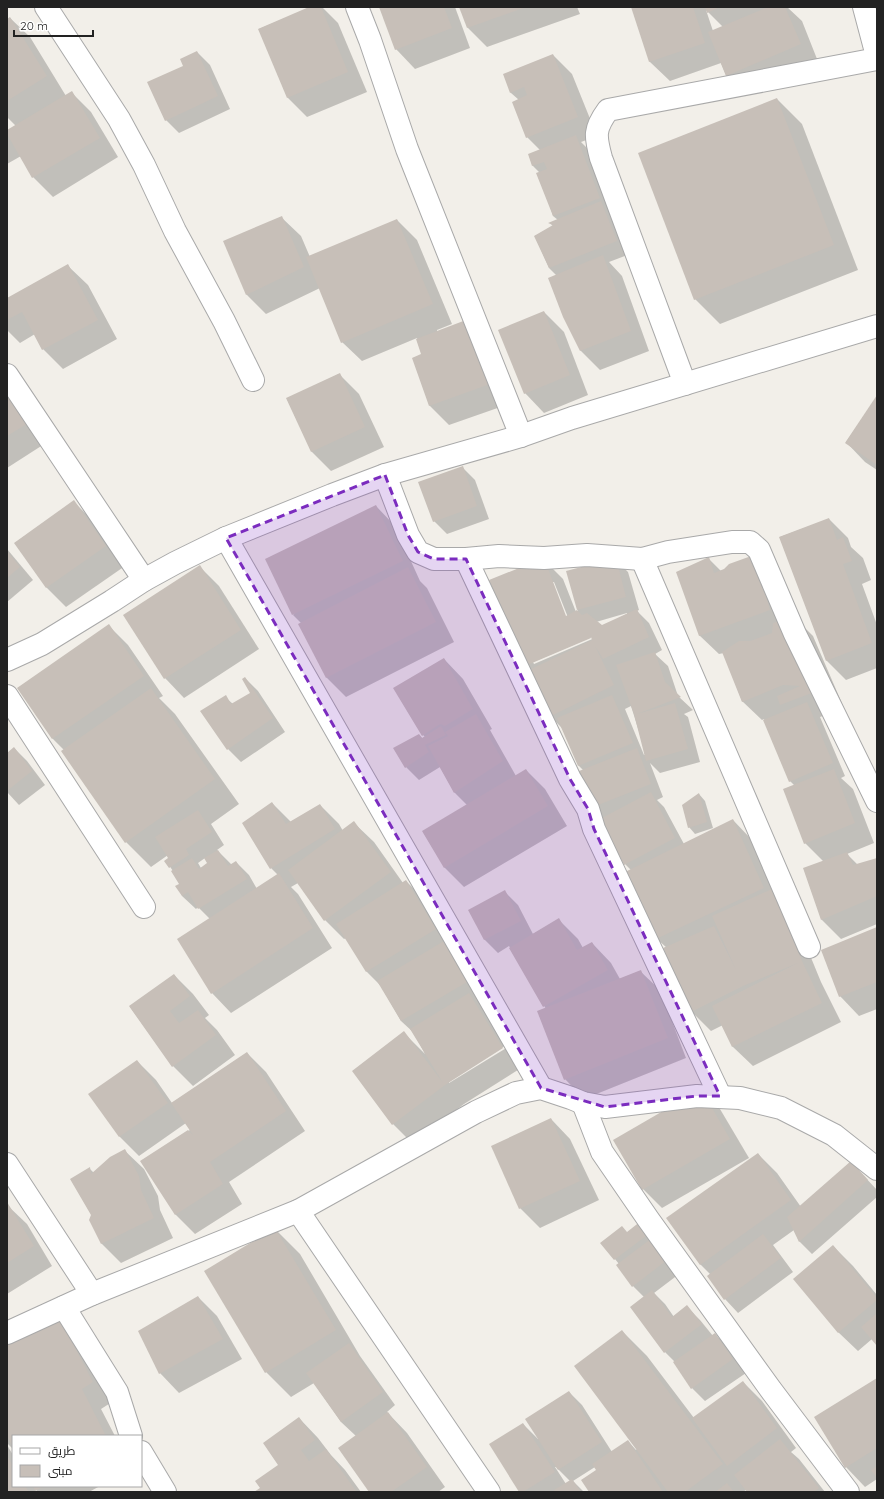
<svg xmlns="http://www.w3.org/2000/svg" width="884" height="1499" font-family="Quicksand,Cairo,sans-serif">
<rect width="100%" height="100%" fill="#f2efe9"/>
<g fill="#0003" fill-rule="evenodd">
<polygon points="312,7 322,7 338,23 367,92 307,117 288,98 259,29"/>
<polygon points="380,7 455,7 470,48 415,69 396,49"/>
<polygon points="460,7 577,7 580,14 487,47 468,28"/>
<path d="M632,7H787L802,21L819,64L746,95L726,75L721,63L670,81L650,62ZM706,10L723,27L713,31Z"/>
<polygon points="10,18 30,37 66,96 72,93 91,112 118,157 53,197 33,177 21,156 7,164 7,131 16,126 7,117 7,20"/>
<polygon points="197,52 210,65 230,109 179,133 166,120 184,66"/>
<polygon points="553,55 572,74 597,136 581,142 595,156 630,254 609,262 622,276 649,351 600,370 581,351 564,317 557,276 549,268 535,236 553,226 550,223 558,220 553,216 540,173 533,166 529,155 540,150 527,137 519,100 511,93 504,75"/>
<polygon points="777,99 802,124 858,270 720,324 695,299"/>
<polygon points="281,217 301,236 310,257 397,220 417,240 452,324 437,330 437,332 509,404 449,425 430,406 413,358 423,355 417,338 362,361 342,342 320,288 266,314 247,295 225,242"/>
<polygon points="68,266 88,285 117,339 63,369 43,349 35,334 20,343 7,330 7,299"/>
<polygon points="544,312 564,332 588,395 544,413 525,393"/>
<polygon points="339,374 359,394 384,447 331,471 312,452 287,399"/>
<polygon points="7,383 49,441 7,468"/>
<polygon points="877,397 877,470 865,462 846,442"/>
<polygon points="462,467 475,480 489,519 447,534 434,521"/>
<polygon points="74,502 93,521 125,566 66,607 47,588 15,543"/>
<polygon points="376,506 395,526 420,581 427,588 454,642 346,697 327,678 300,624 301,623 293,615"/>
<polygon points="829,519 848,538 851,547 863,558 871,580 862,584 877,625 877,668 846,680 827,661 780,537"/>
<polygon points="7,549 33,580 7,602"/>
<polygon points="754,556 794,617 813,636 844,708 820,717 845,776 841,778 853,789 874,843 847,854 858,865 877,859 877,924 841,939 822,920 804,869 824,862 805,843 794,785 790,781 764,719 762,720 742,701 724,653 719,654 699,635 708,558 721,571"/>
<path d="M615,559L628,572L639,610L637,611L649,623L662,650L655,654L668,666L678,696L693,710L684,714L688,717L700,762L660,773L650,763L663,797L657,800L664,807L684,844L733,820L752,840L791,909L821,982L841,1022L753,1066L733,1047L723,1025L711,1031L692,1012L667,948L657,939L631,870L625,864L602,821L583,770L579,766L563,729L550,716L526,666L544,560L563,579L576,612L578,611L568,572ZM552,582H554L569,620L567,621ZM627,613V614L601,627L596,622ZM596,635L597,637L534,664L533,662ZM631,706L646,754L644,755L625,709Z"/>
<polygon points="200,567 219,586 259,649 184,698 165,678"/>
<path d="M109,626L128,645L163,696L159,698L175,714L239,804L211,824L224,845L217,850L232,865L236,862L249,875L257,889L278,875L271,868L272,803L291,822L320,805L339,824L343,831L354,823L374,842L403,883L406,881L425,900L486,1002L480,1005L488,1014L521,1068L464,1104L412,1143L393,1124L404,1033L425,1054L414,1033L401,1021L381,986L367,972L346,938L344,939L325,920L298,883L291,887L298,894L332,948L231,1013L212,993L210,919L198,907L196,909L182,896L180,884L173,871L166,861L170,858L168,855L151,867L126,842L64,750L53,739L18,688ZM205,858L209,864L201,868L198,863ZM506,1045L508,1047L449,1083V1081Z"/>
<polygon points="444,659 463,679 492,729 490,730 516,776 526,770 545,789 567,826 464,887 445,868 423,832 467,805 455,793 440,767 419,780 406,767 419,735 423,739 425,737 423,735"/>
<polygon points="245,678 258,691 285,732 241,762 228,749 225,697 233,704 252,693"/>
<polygon points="14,748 27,761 45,785 19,805 7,792 7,754"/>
<polygon points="699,794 705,801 713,828 695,834 689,827"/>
<polygon points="505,892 518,905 533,934 559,920 578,939 583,948 592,943 611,963 620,979 640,971 660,990 686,1058 584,1099 565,1079 546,1009 509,946 498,953 484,939"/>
<polygon points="877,928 877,1009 859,1016 840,996"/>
<polygon points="174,975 193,994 209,1015 205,1018 217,1030 235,1055 193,1086 173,1066 130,1007"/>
<polygon points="247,1053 266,1072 305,1131 229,1182 242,1204 195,1234 176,1215 142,1161 190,1130 186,1123 139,1156 120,1137 90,1094 137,1061 156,1080 172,1103"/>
<polygon points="701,1090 720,1109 749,1158 662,1208 643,1189"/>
<polygon points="551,1119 570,1139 599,1200 540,1228 520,1208"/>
<polygon points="124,1150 144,1169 158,1196 160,1210 173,1238 121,1263 102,1244 90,1220 92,1215 89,1168 94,1173"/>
<polygon points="758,1154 777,1173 801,1207 851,1162 877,1190 877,1197 812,1254 799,1241 794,1230 773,1245 793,1272 738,1313 725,1299 708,1276 710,1274 700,1264"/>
<polygon points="7,1205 27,1224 52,1266 7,1294"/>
<polygon points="641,1223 683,1271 654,1293 665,1304 674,1317 687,1307 700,1320 713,1336 715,1334 728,1347 746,1373 705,1401 692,1388 675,1362 665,1352 644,1297 633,1286 619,1264 602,1243 627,1233"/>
<polygon points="275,1229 300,1254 360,1356 395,1405 387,1412 407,1433 445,1487 438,1492 370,1492 356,1436 341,1422 314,1383 291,1397 266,1372"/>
<polygon points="833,1246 853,1266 877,1295 877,1345 872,1339 858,1351 838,1332"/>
<polygon points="198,1297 217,1316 242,1359 179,1393 160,1373"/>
<polygon points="59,1318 112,1402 101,1409 115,1436 13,1436 13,1449 7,1443 7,1346"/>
<path d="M622,1331L647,1356L694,1418L743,1382L762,1401L796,1448L791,1452L799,1459L825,1492H748L746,1490L743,1492H590L597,1470L595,1467L573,1481L584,1492H521L523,1424L538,1439L569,1392L582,1405L612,1452L628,1441L636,1450L637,1449ZM555,1467H556L570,1481L566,1484Z"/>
<polygon points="877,1379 877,1479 865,1487 846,1467"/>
<polygon points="299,1418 318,1438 331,1455 345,1470 361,1492 255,1492 261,1488 279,1465"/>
<polygon points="7,1445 13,1455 13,1486 100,1486 89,1492 38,1492 35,1489 36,1492 7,1492"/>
</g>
<g fill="#c7bfb8">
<polygon points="309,7 321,7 348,72 287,98 258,29"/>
<polygon points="379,7 444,7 452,28 395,50"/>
<polygon points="459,7 526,7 467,28"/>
<polygon points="631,7 693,7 705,43 649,62"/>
<polygon points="705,7 720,7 707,13"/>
<polygon points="768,7 785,7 801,44 726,76 708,32"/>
<polygon points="10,17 47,76 7,101 7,19"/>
<polygon points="197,51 218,96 165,121 147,82 183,66 180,59"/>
<polygon points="553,54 578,117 526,138 512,102 527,95 524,87 510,93 503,74"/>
<polygon points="72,91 100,138 32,178 7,134 7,130"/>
<polygon points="777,98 834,245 694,300 638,153"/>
<polygon points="576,135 600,198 553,216 536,173 547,169 544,162 532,166 528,154"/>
<polygon points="601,201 617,241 549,268 534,236 553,225 548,223"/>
<polygon points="282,216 304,267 246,295 223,241"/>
<polygon points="397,219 433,304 341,343 306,257"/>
<polygon points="603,255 631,331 580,351 563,317 548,278"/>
<polygon points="68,264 98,320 42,350 22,312 7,320 7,298"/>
<polygon points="544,311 570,375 524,394 498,330"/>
<polygon points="466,320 490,384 429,406 412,358 421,354 416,339"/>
<polygon points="340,373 365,427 311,452 286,398"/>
<polygon points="7,385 30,422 7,436"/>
<polygon points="877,395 877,465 845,443"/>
<polygon points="463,466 477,506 433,522 418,482"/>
<polygon points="74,500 106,546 46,588 14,543"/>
<polygon points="376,505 403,561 292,615 265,559"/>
<polygon points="829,518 837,540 843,537 852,561 843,564 872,643 826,661 779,537"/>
<polygon points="7,551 20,567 7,578"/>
<polygon points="754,555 770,610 699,636 676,572 709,557 714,573 724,569 729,564"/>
<polygon points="544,558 566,616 577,610 566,571 616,558 626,597 577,610 582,615 587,613 602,625 637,609 649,637 603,659 595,646 614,685 549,717 527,671 592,640 590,634 591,638 525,666 489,580"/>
<polygon points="200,565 241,630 164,679 123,615"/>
<polygon points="408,567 436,622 326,678 298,624"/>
<polygon points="794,616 825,688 780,705 777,696 800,686 783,685 742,702 722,652 739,641 750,641 772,633 773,623"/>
<polygon points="109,624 144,676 52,739 17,688"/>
<polygon points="655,652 665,682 681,697 637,714 675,703 688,749 646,761 634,714 616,665"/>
<polygon points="444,658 473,709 445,726 440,724 422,736 393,688"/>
<polygon points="245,677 273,718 227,750 200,711 226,695 231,704 250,693 242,679"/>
<polygon points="151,688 215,779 125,843 61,751"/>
<polygon points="612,695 633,743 578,766 557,718"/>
<polygon points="807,702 833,763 789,782 763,720"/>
<polygon points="476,714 503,761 454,793 428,746 448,736 445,732"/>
<polygon points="441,726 446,735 425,745 429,752 405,768 393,748 419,734 422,738"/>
<polygon points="14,747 32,771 7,791 7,753"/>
<polygon points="637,748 651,784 588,809 574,773"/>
<polygon points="526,769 548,806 444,868 422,831"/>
<polygon points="834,769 855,823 804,844 783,789"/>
<polygon points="651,792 675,838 624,865 600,819"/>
<polygon points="699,793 707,822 688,828 682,805"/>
<polygon points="272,802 286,824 320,804 335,829 270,869 242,823"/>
<polygon points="198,810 212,832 186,849 189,855 169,868 164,861 168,858 155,837"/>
<polygon points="733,819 764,888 656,939 625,872"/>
<polygon points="354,821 391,872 324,921 288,870"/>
<polygon points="218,850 228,866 236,861 247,879 198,909 188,892 182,896 175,886 179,884 171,871 192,858 199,869 207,863 204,858"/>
<polygon points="847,852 853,865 877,858 877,896 821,920 803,868"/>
<polygon points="279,873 313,928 211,994 177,939"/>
<polygon points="406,880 436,929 366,972 336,924"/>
<polygon points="772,889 802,961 822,1003 732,1047 712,1006 798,963 743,986 691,1012 663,948 714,926 736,970 712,916"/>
<polygon points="505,890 521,921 484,940 468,910"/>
<polygon points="559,918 577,950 592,942 608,970 543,1007 509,948"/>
<polygon points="877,927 877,982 839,997 821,950"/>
<polygon points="444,941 467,982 401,1021 377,981"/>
<polygon points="641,970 668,1038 564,1080 537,1011"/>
<polygon points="174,974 190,996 170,1011 179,1023 198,1010 216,1035 172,1067 129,1006"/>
<polygon points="469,993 503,1048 445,1085 392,1125 352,1071 404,1031 443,1083 410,1029"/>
<polygon points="247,1052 286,1111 210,1162 223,1184 175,1215 140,1161 188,1130 193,1135 171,1103"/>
<polygon points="137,1060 168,1103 119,1137 88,1094"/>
<polygon points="701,1089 730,1139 642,1190 613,1140"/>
<polygon points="551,1118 580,1181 519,1209 491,1146"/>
<polygon points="125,1149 139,1176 141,1190 154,1218 101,1244 89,1220 91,1215 70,1179 90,1167 91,1174 110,1157"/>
<polygon points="758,1153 791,1200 700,1265 666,1218"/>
<polygon points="851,1161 868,1180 799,1242 787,1217"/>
<polygon points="7,1202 34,1246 7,1263"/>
<polygon points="641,1221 650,1233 614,1260 600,1243 622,1226 627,1232"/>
<polygon points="275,1228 336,1330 265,1373 204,1271"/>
<polygon points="763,1234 781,1258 724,1300 707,1276"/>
<polygon points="655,1236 671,1257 632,1287 616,1265"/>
<polygon points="833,1245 877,1298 877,1300 838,1333 793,1279"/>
<polygon points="652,1290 672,1317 687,1305 702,1324 664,1353 630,1307"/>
<polygon points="198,1296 223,1339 159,1374 138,1331"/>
<polygon points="877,1313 877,1346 861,1327"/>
<polygon points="59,1317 93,1382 82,1389 106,1436 13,1436 13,1447 7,1436 7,1344"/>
<polygon points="622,1330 723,1464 685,1492 668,1492 574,1366"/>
<polygon points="715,1333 733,1359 691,1389 673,1362"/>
<polygon points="349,1343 383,1392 341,1422 306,1373"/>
<polygon points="877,1378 877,1448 845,1468 814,1417"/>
<polygon points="743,1381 777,1428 727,1466 692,1418"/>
<polygon points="569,1391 602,1442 558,1470 525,1419"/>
<polygon points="388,1412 427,1467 391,1492 369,1492 338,1448"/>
<polygon points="299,1417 315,1440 301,1450 309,1461 326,1449 356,1491 254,1492 260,1488 255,1481 278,1465 263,1443"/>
<polygon points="523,1423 555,1472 523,1492 519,1492 489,1444"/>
<polygon points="780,1439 819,1488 814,1492 747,1492 734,1475"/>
<polygon points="628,1440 663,1492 589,1492 581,1480 596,1470 592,1464"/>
<polygon points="7,1456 13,1466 13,1486 25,1486 29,1492 7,1492"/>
<polygon points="877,1466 877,1478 871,1470"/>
<polygon points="572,1479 581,1492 555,1492 554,1490"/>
<polygon points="727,1483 734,1492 715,1492"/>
<polygon points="33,1486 44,1486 35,1491"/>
</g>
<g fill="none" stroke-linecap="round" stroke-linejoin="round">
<g stroke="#a9a9a9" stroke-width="24">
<g id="minor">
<polyline points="46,7 119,119 144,165 175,231 224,321 253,380"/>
<polyline points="357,7 370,40 407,149 521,436"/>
<polyline points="864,7 877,56"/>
<polyline points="7,375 144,580"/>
<path d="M685,384L601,158C595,136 594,129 608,110L877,59"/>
<polyline points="385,475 408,535 418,552 434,559 466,559 499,556 544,558 587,555 642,559 668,552 732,542 750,542 759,550 795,634 877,801"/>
<polyline points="226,538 541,1088"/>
<polyline points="466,559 570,779 588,809 594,829 720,1096"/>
<polyline points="642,559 809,947"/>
<polyline points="7,660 42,644 112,601 144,580 175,563 226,538 332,495 385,475 521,436 572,418 877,326"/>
<polyline points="7,696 144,907"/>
<polyline points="583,1103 602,1152 648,1219 771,1390 848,1492"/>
<polyline points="7,1164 92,1294"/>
<polyline points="298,1211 489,1492"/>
<polyline points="64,1307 117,1392 131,1436"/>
<polyline points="7,1333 92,1294 298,1211 476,1112 516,1093 541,1088 571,1098 583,1103 605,1107 697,1096 740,1098 781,1108 834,1135 877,1169"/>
<polyline points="141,1452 165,1492"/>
</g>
</g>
<use href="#minor" stroke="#fff" stroke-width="22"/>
</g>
<path fill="#7b2cbf" fill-opacity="0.2" stroke="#7b2cbf" stroke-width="3" stroke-dasharray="8 5" stroke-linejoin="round" d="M385,475L408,535L418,552L434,559H466L570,779L588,809L594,829L720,1096H697L605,1107L541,1088L226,538Z"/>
<rect width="884" height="1499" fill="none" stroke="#222222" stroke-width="16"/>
<rect x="12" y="1435" width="130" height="52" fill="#ffffff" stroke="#a7a7a7"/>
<rect x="20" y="1448" width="20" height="6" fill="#ffffff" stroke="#a7a7a7"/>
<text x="48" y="1455" font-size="12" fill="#222222">طريق</text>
<rect x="20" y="1465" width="20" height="12" fill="#c7bfb8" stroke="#a7a7a7"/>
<text x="48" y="1475" font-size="12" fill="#222222">مبنى</text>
<path d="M14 30v6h79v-6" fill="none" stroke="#222222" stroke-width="2"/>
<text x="20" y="30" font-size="12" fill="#222222" stroke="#ffffff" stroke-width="3" paint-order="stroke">20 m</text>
</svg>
